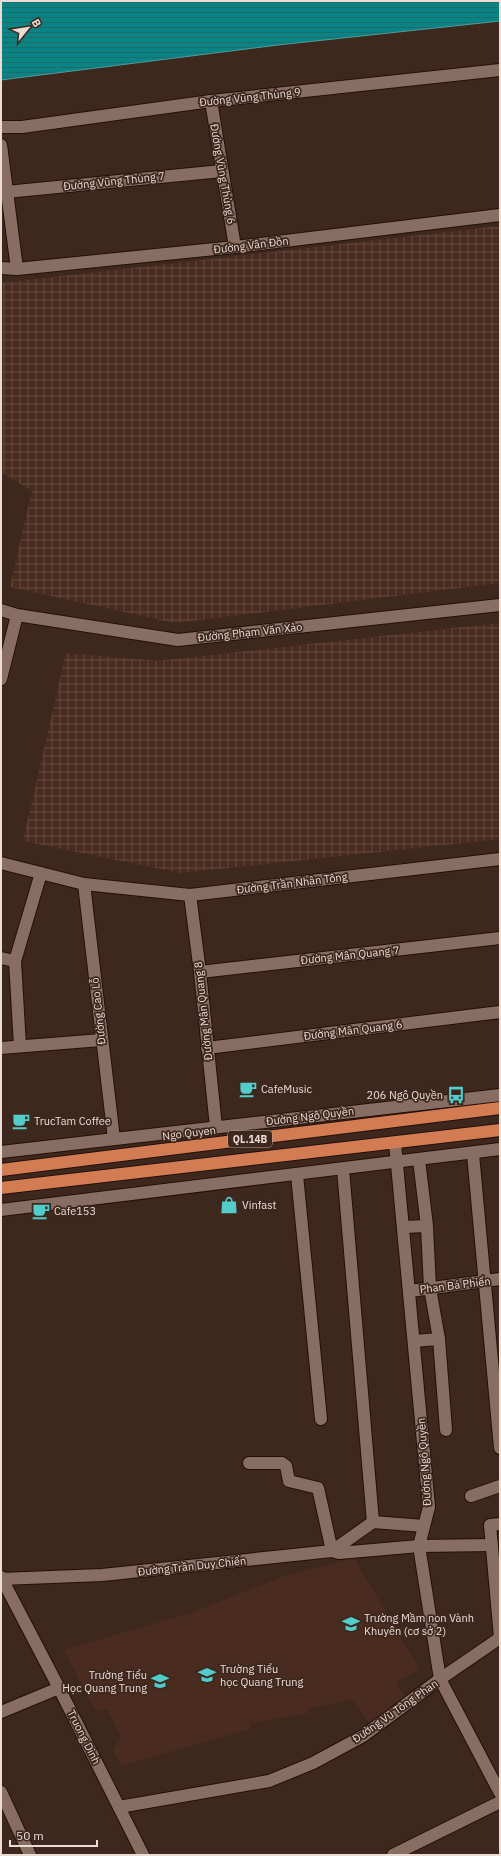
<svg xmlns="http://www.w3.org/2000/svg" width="501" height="1856" font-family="'IBM Plex Sans',sans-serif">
<defs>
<pattern id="industrial-grid" width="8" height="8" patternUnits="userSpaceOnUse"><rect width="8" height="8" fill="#492c1f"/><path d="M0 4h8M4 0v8" fill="none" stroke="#634a3f"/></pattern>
<pattern id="water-rules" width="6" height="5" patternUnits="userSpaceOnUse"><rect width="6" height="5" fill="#088484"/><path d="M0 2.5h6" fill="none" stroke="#216a69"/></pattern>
</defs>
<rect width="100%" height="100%" fill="#3e281e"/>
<polygon fill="#492c1f" points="354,1558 420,1670 395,1682 405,1696 370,1723 352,1700 309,1708 309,1713 251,1723 250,1729 121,1766 113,1750 121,1738 108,1710 95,1710 64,1650 194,1612 282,1577"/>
<g fill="url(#industrial-grid)">
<polygon points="500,226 500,583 175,623 10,587 32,491 1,472 1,283"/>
<polygon points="500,623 500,839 181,873 23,841 66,653 158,661"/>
</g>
<polygon fill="url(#water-rules)" stroke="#4c9e9d" points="1,1 500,1 500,21 278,45 1,80"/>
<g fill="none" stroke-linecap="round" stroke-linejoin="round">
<g stroke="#241007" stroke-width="14">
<g id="minor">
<polyline points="211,101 235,247"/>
<polyline points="1,127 22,127 211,101 500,70"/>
<polyline points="1,145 17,269"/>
<polyline points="6,192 222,171"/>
<polyline points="1,268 17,269 235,247 500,215"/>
<polyline points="1,610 17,615 178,640 500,605"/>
<polyline points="1,679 17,615"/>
<polyline points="1,863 84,884 190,895 500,859"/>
<polyline points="84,884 114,1139"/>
<polyline points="190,895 200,972 216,1127"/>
<polyline points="1,958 15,961"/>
<polyline points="200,972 500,938"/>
<polyline points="20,1046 15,961 41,873"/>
<polyline points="1,1048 101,1040"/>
<polyline points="207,1048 500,1012"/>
<polyline points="395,1143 429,1507 419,1546 440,1679 500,1793"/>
<polyline points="1,1152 500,1095"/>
<polyline points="473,1154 500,1448"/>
<polyline points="419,1160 427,1226 430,1288 439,1339 446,1430"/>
<polyline points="343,1169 373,1522"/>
<polyline points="297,1175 321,1419"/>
<polyline points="1,1210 500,1149"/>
<polyline points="403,1227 427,1226"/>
<polyline points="410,1291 500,1279"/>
<polyline points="414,1341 439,1339"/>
<polyline points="249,1463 282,1463 286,1466 289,1481 318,1488 332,1551 339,1553 419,1546 492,1545"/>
<polyline points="471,1496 500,1486"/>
<polyline points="373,1522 424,1526"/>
<polyline points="500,1524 490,1525 500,1638"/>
<polyline points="1,1577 59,1688 143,1855"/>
<polyline points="1,1579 102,1575 332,1551 373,1522"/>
<polyline points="1,1712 59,1688"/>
<polyline points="1,1792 30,1855"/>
<polyline points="119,1807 269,1781 313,1763 363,1736 440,1679 500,1638"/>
<polyline points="393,1855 500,1802"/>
</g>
</g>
<g stroke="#241007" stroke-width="14">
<g id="highway">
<polyline points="1,1170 500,1108"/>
<polyline points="1,1188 500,1130"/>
</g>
</g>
<use href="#minor" stroke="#886e62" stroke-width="12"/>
<use href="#highway" stroke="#d37c54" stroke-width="12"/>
</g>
<defs>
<g id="cafe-bare" transform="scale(1.38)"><path d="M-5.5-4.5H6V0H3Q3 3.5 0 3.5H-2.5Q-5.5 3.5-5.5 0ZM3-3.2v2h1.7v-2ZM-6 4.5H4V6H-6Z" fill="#52cdcc" stroke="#3e281e" stroke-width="2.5" paint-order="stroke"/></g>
<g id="bus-bare" transform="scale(1.38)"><path d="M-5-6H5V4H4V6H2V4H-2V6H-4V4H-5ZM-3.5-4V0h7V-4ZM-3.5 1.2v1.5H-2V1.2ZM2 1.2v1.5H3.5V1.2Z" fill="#52cdcc" stroke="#3e281e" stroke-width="2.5" paint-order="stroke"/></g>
<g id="shop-bare" transform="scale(1.38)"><path d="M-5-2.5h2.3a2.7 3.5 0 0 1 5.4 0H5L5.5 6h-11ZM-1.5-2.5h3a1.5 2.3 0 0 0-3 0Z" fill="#52cdcc" stroke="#3e281e" stroke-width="2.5" paint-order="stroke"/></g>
<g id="school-bare" transform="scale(1.38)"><path d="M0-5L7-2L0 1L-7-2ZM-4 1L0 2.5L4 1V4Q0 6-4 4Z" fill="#52cdcc" stroke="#3e281e" stroke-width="2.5" paint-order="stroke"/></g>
</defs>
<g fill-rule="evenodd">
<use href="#cafe-bare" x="248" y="1089"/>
<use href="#bus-bare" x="456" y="1095"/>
<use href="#cafe-bare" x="21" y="1121"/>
<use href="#shop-bare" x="229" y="1205"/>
<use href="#cafe-bare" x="41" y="1211"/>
<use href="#school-bare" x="351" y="1624"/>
<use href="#school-bare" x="207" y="1675"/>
<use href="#school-bare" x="160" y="1681"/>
</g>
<g text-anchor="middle" stroke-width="3.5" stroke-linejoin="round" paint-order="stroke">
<rect fill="#3e281e" stroke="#b7a69f" stroke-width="1" x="228" y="1131" width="44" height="16" rx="3"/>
<g font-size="10" font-weight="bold" fill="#ebdcd6">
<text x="250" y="1143">QL.14B</text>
</g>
<g font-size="11" fill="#ebdcd6" stroke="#3e281e">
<text transform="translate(250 97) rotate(-6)" y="4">Đường Vũng Thùng 9</text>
<text transform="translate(223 174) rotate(80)" y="4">Đường Vũng Thùng 6</text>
<text transform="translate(114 181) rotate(-6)" y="4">Đường Vũng Thùng 7</text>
<text transform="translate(251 245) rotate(-7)" y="4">Đường Vân Đồn</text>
<text transform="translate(250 632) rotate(-6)" y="4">Đường Phạm Văn Xảo</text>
<text transform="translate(292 883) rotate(-7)" y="4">Đường Trần Nhân Tông</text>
<text transform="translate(350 955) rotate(-6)" y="4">Đường Mân Quang 7</text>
<text transform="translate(98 1011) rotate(-96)" y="4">Đường Cao Lỗ</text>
<text transform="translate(203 1011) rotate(-96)" y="4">Đường Mân Quang 8</text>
<text transform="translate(353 1030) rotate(-7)" y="4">Đường Mân Quang 6</text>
<text transform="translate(310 1116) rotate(-7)" y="4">Đường Ngô Quyền</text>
<text transform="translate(189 1133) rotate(-7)" y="4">Ngo Quyen</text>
<text transform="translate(455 1285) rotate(-7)" y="4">Phan Bá Phiến</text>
<text transform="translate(424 1462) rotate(-94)" y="4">Đường Ngô Quyền</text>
<text transform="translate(192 1566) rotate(-6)" y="4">Đường Trần Duy Chiến</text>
<text transform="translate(395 1711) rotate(-35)" y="4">Đường Vũ Tông Phan</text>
<text transform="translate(84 1737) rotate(63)" y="4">Truong Dinh</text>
</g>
<g font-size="11" fill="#ebdcd6" stroke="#3e281e" text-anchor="start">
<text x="261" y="1093">CafeMusic</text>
<text x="443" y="1099" text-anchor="end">206 Ngô Quyền</text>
<text x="34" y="1125">TrucTam Coffee</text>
<text x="242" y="1209">Vinfast</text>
<text x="54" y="1215">Cafe153</text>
<text x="364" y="1622">Trường Mầm non Vành<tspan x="364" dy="13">Khuyên (cơ sở 2)</tspan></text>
<text x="220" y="1673">Trường Tiểu<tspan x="220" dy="13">học Quang Trung</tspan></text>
<text x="147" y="1679" text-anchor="end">Trường Tiểu<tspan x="147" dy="13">Học Quang Trung</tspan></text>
</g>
</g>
<rect width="501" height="1856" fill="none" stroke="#ebdcd6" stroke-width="4"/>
<g transform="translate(28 28) rotate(60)" stroke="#3e281e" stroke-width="3" paint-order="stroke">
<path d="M0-3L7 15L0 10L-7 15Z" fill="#ebdcd6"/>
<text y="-6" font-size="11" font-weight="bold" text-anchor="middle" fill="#ebdcd6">B</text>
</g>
<path d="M10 1840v6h87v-6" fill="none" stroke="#ebdcd6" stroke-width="2"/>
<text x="16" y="1840" font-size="12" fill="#ebdcd6" stroke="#3e281e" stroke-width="3" paint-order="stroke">50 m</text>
</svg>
